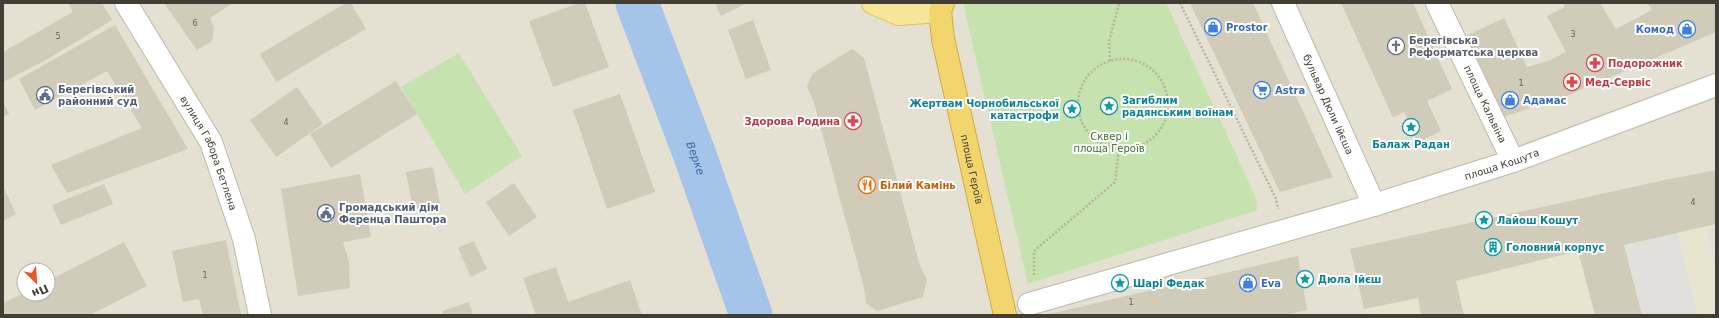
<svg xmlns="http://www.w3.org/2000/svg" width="1719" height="318" font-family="'DejaVu Sans',sans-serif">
<rect width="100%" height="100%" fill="#f0eee4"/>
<path fill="#e4e0d2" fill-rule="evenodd" d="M3,3H1716V315H3ZM24,270H48V294H24Z"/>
<polygon fill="#e8e4cf" points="1716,170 1716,315 1365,315 1350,249 1665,180"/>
<g fill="#c5e2af">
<polygon points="963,3 1166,3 1256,198 1257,210 1028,284"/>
<polygon points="459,53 522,156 465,194 401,87"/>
</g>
<g fill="#e1e0dc">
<polygon points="1716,228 1716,267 1706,231"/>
<polygon points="1677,231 1698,315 1642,315 1624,245"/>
</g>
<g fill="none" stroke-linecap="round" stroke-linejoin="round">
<path stroke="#a4c4e9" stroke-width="43" id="s1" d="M637,3L694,153L751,315"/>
</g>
<g fill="#d1cbba">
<polygon points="68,3 102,3 112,20 46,60 3,82 3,52 73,12"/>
<polygon points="164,3 233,3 210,18 214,28 212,41 197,50"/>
<polygon points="346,3 351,3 366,29 276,82 260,54"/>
<polygon points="579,3 585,3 609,67 553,87 529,21"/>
<polygon points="715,3 747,3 721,16"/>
<polygon points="1190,3 1253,3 1333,177 1280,192"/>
<polygon points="1341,3 1413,3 1452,89 1427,101 1441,131 1418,142 1404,112 1393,118"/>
<polygon points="1563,3 1600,3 1616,29 1652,10 1647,3 1716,3 1716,32 1562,98 1503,117 1462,38 1504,18 1527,67 1548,61 1566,52 1547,16 1565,7"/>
<polygon points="753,20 771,70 746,79 728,30"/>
<polygon points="115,25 188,149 67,193 51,165 142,128 107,71 35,110 19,79"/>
<polygon points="852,49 864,58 920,266 927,280 923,297 877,311 866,303 864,288 814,103 807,86 813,73"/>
<polygon points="396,81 417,114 331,168 310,134"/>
<polygon points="297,87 323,124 276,157 250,120"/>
<polygon points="620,94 655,192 607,209 573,110"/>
<polygon points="3,101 9,114 3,117"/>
<polygon points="433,167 440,204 413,209 406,172"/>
<polygon points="1716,170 1716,224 1624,245 1642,315 1595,315 1578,251 1456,281 1464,315 1421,315 1418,298 1364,309 1350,249 1665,180"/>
<polygon points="360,174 371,237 343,242 349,262 350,288 298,296 281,189"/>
<polygon points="514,183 537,217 509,236 486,202"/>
<polygon points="104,184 113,204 61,225 52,205"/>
<polygon points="3,186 16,214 3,221"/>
<polygon points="226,240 241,315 203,315 199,299 183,302 172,251"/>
<polygon points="474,241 487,269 471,277 458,248"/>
<polygon points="124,242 147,286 90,315 3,315 3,303 24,293 48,294 48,281"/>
<polygon points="1298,256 1307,310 1286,315 1045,315"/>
<polygon points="556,267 568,302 630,280 642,315 536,315 523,278"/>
<polygon points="469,302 473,315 444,315 442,311"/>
</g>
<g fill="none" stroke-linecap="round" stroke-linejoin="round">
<g stroke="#beb9aa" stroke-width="24">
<g id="minor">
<path id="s2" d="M126,3L211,142L244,239L260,315"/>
<path id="s3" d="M1283,3L1374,205"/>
<path id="s4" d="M1437,3L1513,161"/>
<path id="s5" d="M1029,304L1374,205L1513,161L1716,85"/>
</g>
</g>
<g stroke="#d9c569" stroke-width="24">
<polyline id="major" points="873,3 899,14 940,11"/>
</g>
<g stroke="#d0ac3e" stroke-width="24">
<g id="highway">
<path id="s6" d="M943,3L940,11L943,39L1005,315"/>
</g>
</g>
<g stroke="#bbb49a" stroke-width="2.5" stroke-dasharray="2 2" stroke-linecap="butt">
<polyline points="1180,3 1276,199 1278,209"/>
<circle cx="1123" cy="104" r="45"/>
<polyline points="1110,61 1109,42 1119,3"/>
<polyline points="1034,275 1034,251 1115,182 1119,149"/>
</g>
<use href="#minor" stroke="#fff" stroke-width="22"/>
<use href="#major" stroke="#f6e697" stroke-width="22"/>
<use href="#highway" stroke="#f2d66d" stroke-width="22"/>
</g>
<defs>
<g id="shop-ring" transform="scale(0.9)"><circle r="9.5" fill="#fff" stroke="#3f7fe0" stroke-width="1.5"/><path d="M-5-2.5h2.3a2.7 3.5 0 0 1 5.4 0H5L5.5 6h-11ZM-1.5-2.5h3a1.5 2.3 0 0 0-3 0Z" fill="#3f7fe0"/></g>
<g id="church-ring" transform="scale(0.9)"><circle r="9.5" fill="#fff" stroke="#6b7280" stroke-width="1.5"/><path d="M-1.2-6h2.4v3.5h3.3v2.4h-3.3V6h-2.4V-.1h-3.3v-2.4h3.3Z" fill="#6b7280"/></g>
<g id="pharmacy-ring" transform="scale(0.9)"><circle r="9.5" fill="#fff" stroke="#e0444e" stroke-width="1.5"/><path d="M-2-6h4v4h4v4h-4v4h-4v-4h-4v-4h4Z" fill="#e0444e"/></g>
<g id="supermarket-ring" transform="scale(0.9)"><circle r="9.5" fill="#fff" stroke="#3f7fe0" stroke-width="1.5"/><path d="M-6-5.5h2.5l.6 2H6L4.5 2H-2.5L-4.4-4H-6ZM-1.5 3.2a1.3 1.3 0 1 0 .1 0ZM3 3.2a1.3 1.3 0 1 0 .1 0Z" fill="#3f7fe0"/></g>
<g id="civic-ring" transform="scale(0.9)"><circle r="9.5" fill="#fff" stroke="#5c6f8a" stroke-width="1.5"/><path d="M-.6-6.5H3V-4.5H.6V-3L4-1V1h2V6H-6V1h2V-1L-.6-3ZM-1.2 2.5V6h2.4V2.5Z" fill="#5c6f8a"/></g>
<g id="sight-ring" transform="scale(0.9)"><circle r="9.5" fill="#fff" stroke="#0f9aa8" stroke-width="1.5"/><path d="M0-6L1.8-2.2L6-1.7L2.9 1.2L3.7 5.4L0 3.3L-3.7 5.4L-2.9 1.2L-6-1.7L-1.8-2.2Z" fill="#0f9aa8"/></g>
<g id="restaurant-ring" transform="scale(0.9)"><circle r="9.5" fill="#fff" stroke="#e8710a" stroke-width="1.5"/><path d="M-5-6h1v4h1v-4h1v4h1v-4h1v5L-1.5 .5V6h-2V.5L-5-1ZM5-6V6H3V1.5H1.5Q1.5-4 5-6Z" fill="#e8710a"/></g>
<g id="building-ring" transform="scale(0.9)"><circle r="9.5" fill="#fff" stroke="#0f9aa8" stroke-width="1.5"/><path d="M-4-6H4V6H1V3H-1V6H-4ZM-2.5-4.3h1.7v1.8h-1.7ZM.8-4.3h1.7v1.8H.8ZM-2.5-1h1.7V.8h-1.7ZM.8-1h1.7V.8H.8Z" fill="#0f9aa8"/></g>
</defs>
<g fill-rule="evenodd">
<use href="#shop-ring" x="1213" y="27"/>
<use href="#shop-ring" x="1687" y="29"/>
<use href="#church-ring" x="1396" y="46"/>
<use href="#pharmacy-ring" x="1595" y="63"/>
<use href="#pharmacy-ring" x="1572" y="82"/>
<use href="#supermarket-ring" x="1262" y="90"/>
<use href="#civic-ring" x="45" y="95"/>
<use href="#shop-ring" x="1510" y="100"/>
<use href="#sight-ring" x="1109" y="106"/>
<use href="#sight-ring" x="1072" y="109"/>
<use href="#pharmacy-ring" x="853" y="121"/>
<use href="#sight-ring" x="1411" y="127"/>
<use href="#restaurant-ring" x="867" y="185"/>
<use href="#civic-ring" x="326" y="213"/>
<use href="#sight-ring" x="1484" y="220"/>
<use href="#building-ring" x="1493" y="247"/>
<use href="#sight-ring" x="1305" y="279"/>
<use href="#sight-ring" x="1120" y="283"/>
<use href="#shop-ring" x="1248" y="283"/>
</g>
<g text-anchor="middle" stroke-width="4" stroke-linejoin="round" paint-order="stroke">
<g font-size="8" fill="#666156">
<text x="195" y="26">6</text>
<text x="1573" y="37">3</text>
<text x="58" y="39">5</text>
<text x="1521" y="86">1</text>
<text x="286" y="125">4</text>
<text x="1693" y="205">4</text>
<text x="205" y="278">1</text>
<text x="1131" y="305">1</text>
</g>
<g font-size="10" font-weight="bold" fill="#366cbe" stroke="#fff" text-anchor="start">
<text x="1226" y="31">Prostor</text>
<text x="1674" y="33" text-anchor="end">Комод</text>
<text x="1275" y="94">Astra</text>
<text x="1523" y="104">Адамас</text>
<text x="1261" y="287">Eva</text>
</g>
<g font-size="10" font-weight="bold" fill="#5b616d" stroke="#fff" text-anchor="start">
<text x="1409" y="44">Берегівська<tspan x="1409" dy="12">Реформатська церква</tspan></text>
</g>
<g font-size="10" font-weight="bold" fill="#be3a42" stroke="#fff" text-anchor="start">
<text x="1608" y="67">Подорожник</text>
<text x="1585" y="86">Мед-Сервіс</text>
<text x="840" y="125" text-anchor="end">Здорова Родина</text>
</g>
<g font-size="10" font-weight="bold" fill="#4e5e75" stroke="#fff" text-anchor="start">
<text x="58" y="93">Берегівський<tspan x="58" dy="12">районний суд</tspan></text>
<text x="339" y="211">Громадський дім<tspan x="339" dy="12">Ференца Паштора</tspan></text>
</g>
<g font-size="10" font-weight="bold" fill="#0d838f" stroke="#fff" text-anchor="start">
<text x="1122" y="104">Загиблим<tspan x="1122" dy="12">радянським воїнам</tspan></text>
<text x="1059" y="107" text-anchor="end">Жертвам Чорнобильської<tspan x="1059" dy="12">катастрофи</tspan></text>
<text x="1411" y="148" text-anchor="middle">Балаж Радан</text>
<text x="1497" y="224">Лайош Кошут</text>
<text x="1506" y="251">Головний корпус</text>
<text x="1318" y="283">Дюла Ійєш</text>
<text x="1133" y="287">Шарі Федак</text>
</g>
<g font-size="10" fill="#423e34" stroke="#fff">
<text dy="4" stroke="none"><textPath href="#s4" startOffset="112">площа Кальвіна</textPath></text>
<text dy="4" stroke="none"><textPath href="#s3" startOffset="111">бульвар Дюли Ійєша</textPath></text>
<text dy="4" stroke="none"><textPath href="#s2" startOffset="172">вулиця Габора Бетлена</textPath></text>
<text dy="4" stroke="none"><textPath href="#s5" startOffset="493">площа Кошута</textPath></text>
<text dy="4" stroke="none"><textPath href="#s6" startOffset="170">площа Героїв</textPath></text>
</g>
<g font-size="10" fill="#3e6e2d" stroke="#fff">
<text x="1109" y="140">Сквер і<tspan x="1109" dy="12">площа Героїв</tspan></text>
</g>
<g font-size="10" font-weight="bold" fill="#c56008" stroke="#fff" text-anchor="start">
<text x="880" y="189">Білий Камінь</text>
</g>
<g font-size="11" font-style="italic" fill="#3769a4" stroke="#fff">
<text dy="4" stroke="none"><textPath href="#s1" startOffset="166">Верке</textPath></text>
</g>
</g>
<rect width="1719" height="318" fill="none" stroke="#423e34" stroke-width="8"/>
<g transform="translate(36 282) rotate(155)"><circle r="19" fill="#ffffff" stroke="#b3b2ae"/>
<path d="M0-3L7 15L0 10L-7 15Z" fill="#e85823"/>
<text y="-6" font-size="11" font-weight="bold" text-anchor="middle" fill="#423e34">Пн</text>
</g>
</svg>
